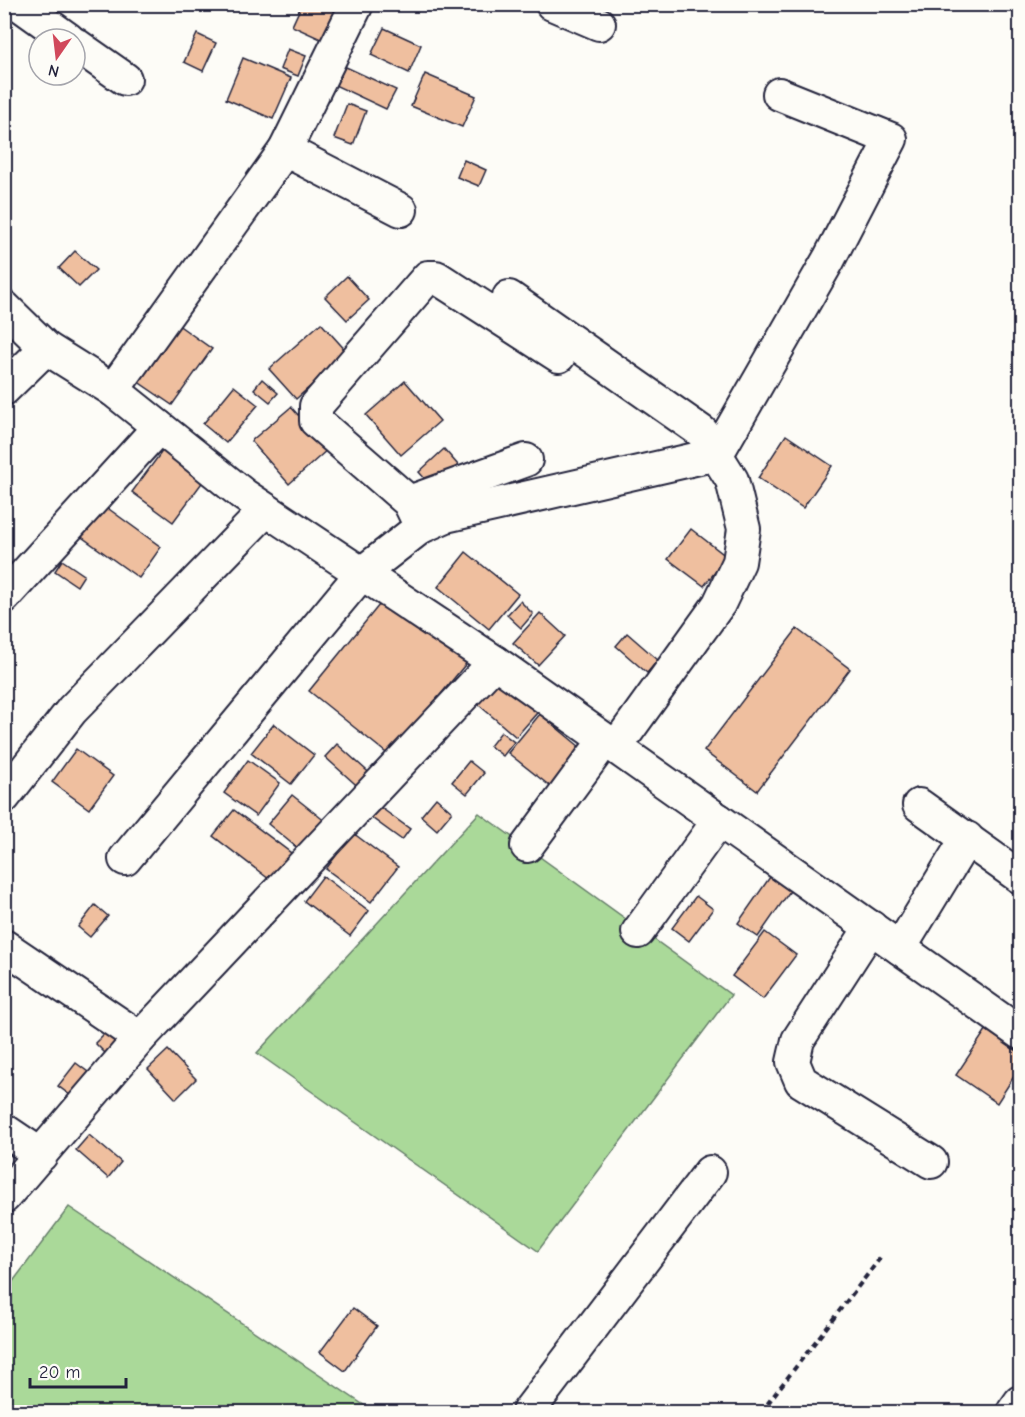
<svg xmlns="http://www.w3.org/2000/svg" width="1025" height="1417" font-family="'Comic Neue',sans-serif">
<rect width="100%" height="100%" fill="#fdfcf7"/>
<filter id="ink" filterUnits="userSpaceOnUse"><feTurbulence type="fractalNoise" baseFrequency=".0167" numOctaves="2"/><feDisplacementMap in="SourceGraphic" scale="12" xChannelSelector="R" yChannelSelector="G"/><feConvolveMatrix kernelMatrix="1 2 1 2 8 2 1 2 1" color-interpolation-filters="sRGB"/></filter>
<g filter="url(#ink)">
<g fill="#aad999" stroke="#667e6a" stroke-width="1.5">
<polygon points="479,813 731,995 538,1251 257,1053"/>
<polygon points="69,1207 374,1412 5,1412 5,1292"/>
</g>
<g fill="#efbf9f" stroke="#22223b" stroke-width="1.5">
<polygon points="302,4 342,4 325,41 292,26"/>
<polygon points="384,28 421,45 409,73 371,55"/>
<polygon points="197,34 216,43 203,71 184,62"/>
<polygon points="288,49 306,56 298,76 280,69"/>
<polygon points="243,58 291,78 273,119 226,99"/>
<polygon points="333,61 396,90 386,109 324,80"/>
<polygon points="425,74 476,96 462,127 411,106"/>
<polygon points="347,104 366,111 353,145 334,138"/>
<polygon points="464,160 486,170 479,186 457,177"/>
<polygon points="75,251 96,270 79,287 59,268"/>
<polygon points="347,276 369,300 347,320 325,297"/>
<polygon points="174,322 212,349 172,405 134,379"/>
<polygon points="321,323 348,353 296,399 269,369"/>
<polygon points="262,379 278,393 270,402 254,389"/>
<polygon points="405,381 440,421 401,455 366,415"/>
<polygon points="234,386 258,405 226,443 203,424"/>
<polygon points="291,407 328,449 289,484 251,441"/>
<polygon points="786,435 832,466 803,508 758,478"/>
<polygon points="166,446 207,476 173,522 132,492"/>
<polygon points="444,449 458,465 432,487 419,472"/>
<polygon points="102,504 161,547 139,578 79,535"/>
<polygon points="691,529 727,557 704,586 668,559"/>
<polygon points="466,552 518,594 489,629 438,587"/>
<polygon points="62,560 84,575 77,586 55,571"/>
<polygon points="388,594 469,660 390,756 309,691"/>
<polygon points="520,601 533,614 521,628 507,615"/>
<polygon points="540,613 565,636 538,665 513,643"/>
<polygon points="797,629 850,669 757,791 704,751"/>
<polygon points="627,633 658,660 647,673 616,646"/>
<polygon points="499,669 543,706 516,737 472,699"/>
<polygon points="540,714 591,756 560,794 508,753"/>
<polygon points="274,724 314,755 291,784 251,753"/>
<polygon points="501,732 514,742 503,756 490,746"/>
<polygon points="337,744 375,778 363,791 325,757"/>
<polygon points="76,749 113,776 89,809 52,782"/>
<polygon points="248,760 280,783 256,816 224,793"/>
<polygon points="469,761 484,773 467,794 452,782"/>
<polygon points="292,795 326,822 301,851 268,824"/>
<polygon points="436,798 452,812 437,830 421,816"/>
<polygon points="373,802 410,829 402,840 365,813"/>
<polygon points="234,810 299,859 278,886 213,836"/>
<polygon points="353,833 398,867 371,902 326,869"/>
<polygon points="323,876 369,911 350,936 304,901"/>
<polygon points="770,877 790,891 758,937 738,923"/>
<polygon points="696,896 713,909 689,941 672,928"/>
<polygon points="95,905 108,916 90,937 78,927"/>
<polygon points="765,932 796,955 763,999 732,976"/>
<polygon points="116,1022 129,1036 108,1056 95,1043"/>
<polygon points="986,1030 1020,1053 1020,1067 997,1103 956,1075"/>
<polygon points="168,1050 196,1079 176,1099 148,1069"/>
<polygon points="76,1063 92,1075 74,1098 58,1086"/>
<polygon points="89,1135 121,1162 108,1178 76,1150"/>
<polygon points="353,1308 377,1326 345,1371 320,1352"/>
</g>
<g fill="none" stroke-linecap="round" stroke-linejoin="round">
<g stroke="#22223b" stroke-width="36">
<g id="minor">
<polyline points="19,4 68,39"/>
<polyline points="552,4 599,24"/>
<polyline points="75,44 125,79"/>
<polyline points="285,150 401,210"/>
<polyline points="509,297 702,432 732,480 744,529 739,562 719,604 616,747"/>
<polyline points="4,307 46,348 113,390 244,495 495,662 1020,1033"/>
<polyline points="4,389 46,348"/>
<polyline points="113,390 285,150 357,4"/>
<polyline points="409,502 526,460"/>
<polyline points="421,527 409,502 316,421 316,406 428,277 436,277 559,356"/>
<polyline points="4,597 159,427"/>
<polyline points="4,797 72,710 266,510"/>
<polyline points="919,805 1020,877"/>
<polyline points="527,846 605,740"/>
<polyline points="125,859 362,573 421,527 446,516 717,454 829,259 891,139 779,94"/>
<polyline points="871,927 798,1040 793,1062 801,1081 931,1162"/>
<polyline points="638,932 719,820"/>
<polyline points="4,946 140,1038"/>
<polyline points="900,948 967,838"/>
<polyline points="4,1130 41,1155"/>
<polyline points="4,1197 140,1038 495,662"/>
<polyline points="528,1412 710,1172"/>
<polyline points="1013,1412 1020,1402"/>
</g>
</g>
<polyline stroke="#22223b" stroke-width="4" stroke-dasharray="6 4.5" stroke-linecap="butt" points="761,1412 881,1257"/>
<use href="#minor" stroke="#fdfcf7" stroke-width="32"/>
</g>
</g>
<rect width="1025" height="1417" fill="none" stroke="#fdfcf7" stroke-width="24"/>
<rect x="12" y="12" width="1001" height="1393" fill="none" stroke="#22223b" stroke-width="2" filter="url(#ink)"/>
<g transform="translate(57 57) rotate(194)"><circle r="28" fill="#fdfcf7" stroke="#a5a5ac" stroke-width="1.5"/>
<path d="M0-4.5L10 22L0 15L-10 22Z" fill="#d1495b"/>
<text y="-9" font-size="16" font-weight="bold" text-anchor="middle" fill="#22223b">N</text>
</g>
<path d="M30 1378v9h96v-9" fill="none" stroke="#22223b" stroke-width="3"/>
<text x="39" y="1378" font-size="18" fill="#22223b" stroke="#fdfcf7" stroke-width="4.5" paint-order="stroke">20 m</text>
</svg>
